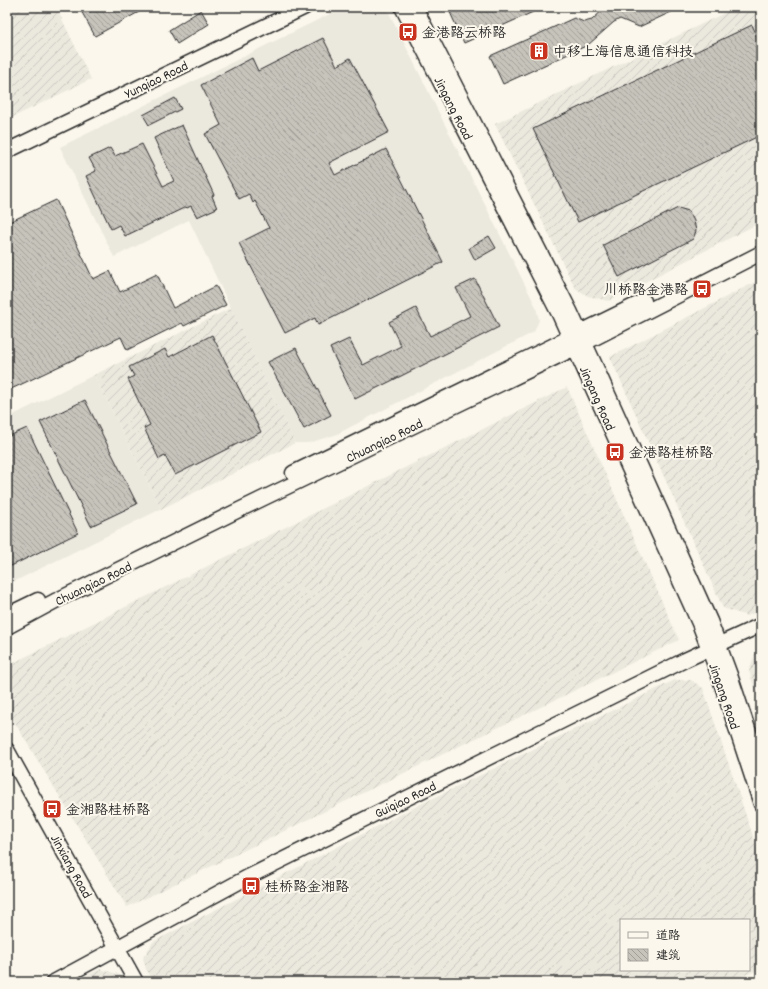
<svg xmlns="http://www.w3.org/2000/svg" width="768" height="989" font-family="Dekko,'LXGW WenKai TC',sans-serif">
<defs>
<pattern id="industrial-furrows" width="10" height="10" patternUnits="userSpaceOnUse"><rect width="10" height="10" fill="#ebe8de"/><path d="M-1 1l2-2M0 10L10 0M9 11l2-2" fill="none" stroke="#cac7bf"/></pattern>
<pattern id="building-back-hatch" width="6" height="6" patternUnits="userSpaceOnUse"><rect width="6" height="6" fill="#c7c4bc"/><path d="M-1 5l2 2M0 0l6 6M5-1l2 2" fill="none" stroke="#a29f99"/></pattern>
</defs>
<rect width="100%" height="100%" fill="#fbf7ec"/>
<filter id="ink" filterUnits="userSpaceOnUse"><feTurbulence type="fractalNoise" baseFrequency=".025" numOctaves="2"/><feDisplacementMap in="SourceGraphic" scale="8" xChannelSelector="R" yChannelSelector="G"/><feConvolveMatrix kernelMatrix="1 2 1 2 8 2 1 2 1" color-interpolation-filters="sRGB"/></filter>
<g filter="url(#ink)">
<g fill="#ebe8de">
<polygon points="344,7 386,7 536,307 539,320 534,332 335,435 308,443 295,443 189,220 114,257 60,147"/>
<polygon points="94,375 161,509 7,585 7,418"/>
</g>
<g fill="url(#industrial-furrows)" fill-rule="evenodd">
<polygon points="7,7 56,7 91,79 7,120"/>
<polygon points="737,7 761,7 761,222 608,301 588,296 575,288 495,124"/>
<polygon points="761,279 761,610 747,616 723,608 610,357"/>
<polygon points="231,308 295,443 161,509 94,375"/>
<polygon points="567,387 679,640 127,907 7,710 7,666"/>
<polygon points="761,641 761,708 749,671 759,642"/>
<path d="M675,680H691L703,688L761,860V969L726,982H154L146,969L143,958L153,942L415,807ZM621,920H749V970H621Z"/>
<polygon points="100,969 121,975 124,982 75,982"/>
</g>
<g fill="url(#building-back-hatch)" stroke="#2b2b2b">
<polygon points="79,7 148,7 95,36"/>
<polygon points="455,7 530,7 533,12 464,43 449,10"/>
<polygon points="606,7 682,7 639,27 620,19 614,22 588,45 503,84 490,56 574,18 584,22 592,20"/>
<polygon points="201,10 209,24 177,44 169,30"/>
<polygon points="752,25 761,44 761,135 578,222 533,129"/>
<polygon points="323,38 337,66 350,58 389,132 329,163 335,175 386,149 443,262 318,325 315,318 285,333 239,243 269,228 255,201 253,203 249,194 239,199 205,134 221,125 201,85 252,58 258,71"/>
<polygon points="175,98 181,109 149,125 143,115"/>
<polygon points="182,125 214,195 212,196 217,208 197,217 191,206 187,208 186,207 125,236 119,225 111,229 86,176 96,171 89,158 110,148 115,156 142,144 163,186 174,181 154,138"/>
<polygon points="56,200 93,279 110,271 120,292 157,274 173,308 216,286 226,305 184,326 182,323 127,350 121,337 7,391 7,223"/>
<polygon points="678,208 689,211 694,221 696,231 693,239 619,277 603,245"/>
<polygon points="489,236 496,248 475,260 469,248"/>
<polygon points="475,279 499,327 355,399 330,348 349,339 363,365 401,346 389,322 416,308 430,336 470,316 456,288"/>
<polygon points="212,335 261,432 175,475 165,456 159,459 144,428 150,425 128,379 134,376 129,367 165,349 169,357"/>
<polygon points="296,348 331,415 304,429 268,362"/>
<polygon points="85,400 137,504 91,526 40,422"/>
<polygon points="27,428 78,533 7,568 7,437"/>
</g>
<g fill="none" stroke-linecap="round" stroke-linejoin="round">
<g stroke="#2b2b2b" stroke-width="17">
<g id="minor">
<polyline points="402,7 560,316 699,623 719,676 761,804"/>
<polyline points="415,7 570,311 594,363 710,621 730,675 761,768"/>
<polyline points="7,151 305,7"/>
<polyline points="293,473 644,301"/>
<polyline points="7,615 38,600"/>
<polyline points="7,627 57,600 241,509 575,348 761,253"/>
<polyline points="7,750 136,982"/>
<polyline points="54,982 248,877 685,660 761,625"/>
</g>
</g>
<use href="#minor" stroke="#fbf7ec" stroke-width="14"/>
</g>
</g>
<defs>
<g id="bus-square" transform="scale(1)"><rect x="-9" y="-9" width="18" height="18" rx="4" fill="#c8321e" stroke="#fbf7ec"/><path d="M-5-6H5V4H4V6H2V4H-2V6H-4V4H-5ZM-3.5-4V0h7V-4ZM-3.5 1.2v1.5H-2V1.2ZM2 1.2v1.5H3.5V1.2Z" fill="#fff"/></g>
<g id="building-square" transform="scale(1)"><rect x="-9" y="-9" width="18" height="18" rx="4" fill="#c8321e" stroke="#fbf7ec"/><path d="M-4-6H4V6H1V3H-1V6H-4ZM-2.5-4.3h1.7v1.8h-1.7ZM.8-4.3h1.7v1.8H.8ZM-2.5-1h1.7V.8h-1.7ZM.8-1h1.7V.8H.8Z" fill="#fff"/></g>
</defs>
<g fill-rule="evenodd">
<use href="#bus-square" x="408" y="32"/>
<use href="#building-square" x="539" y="51"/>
<use href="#bus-square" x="702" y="289"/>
<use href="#bus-square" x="615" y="452"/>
<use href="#bus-square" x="52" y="809"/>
<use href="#bus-square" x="251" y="886"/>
</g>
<g text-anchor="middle" stroke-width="4" stroke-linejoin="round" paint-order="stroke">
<g font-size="14" fill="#2b2b2b" stroke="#fbf7ec" text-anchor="start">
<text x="422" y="37">金港路云桥路</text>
<text x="553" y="56">中移上海信息通信科技</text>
<text x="688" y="294" text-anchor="end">川桥路金港路</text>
<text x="629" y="457">金港路桂桥路</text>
<text x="66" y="814">金湘路桂桥路</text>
<text x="265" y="891">桂桥路金湘路</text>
</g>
<g font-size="14" fill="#2b2b2b" stroke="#fbf7ec">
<text transform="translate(156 79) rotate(-26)" y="5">Yunqiao Road</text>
<text transform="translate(454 108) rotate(63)" y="5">Jingang Road</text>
<text transform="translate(598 398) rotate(66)" y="5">Jingang Road</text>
<text transform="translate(384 440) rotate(-26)" y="5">Chuanqiao Road</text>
<text transform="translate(93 583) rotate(-26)" y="5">Chuanqiao Road</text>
<text transform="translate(725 696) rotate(71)" y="5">Jingang Road</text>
<text transform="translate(405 799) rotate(-26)" y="5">Guiqiao Road</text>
<text transform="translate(72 866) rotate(61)" y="5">Jinxiang Road</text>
</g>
</g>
<rect width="768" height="989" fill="none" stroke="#fbf7ec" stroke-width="24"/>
<rect x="12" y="12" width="744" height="965" fill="none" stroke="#2b2b2b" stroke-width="1.5" filter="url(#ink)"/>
<rect x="620" y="919" width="130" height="52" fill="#fbf7ec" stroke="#a8a59f"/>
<rect x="628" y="932" width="20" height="6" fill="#fbf7ec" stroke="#a8a59f"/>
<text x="656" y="939" font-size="12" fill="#2b2b2b">道路</text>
<rect x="628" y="949" width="20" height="12" fill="url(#building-back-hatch)" stroke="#a8a59f"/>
<text x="656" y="959" font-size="12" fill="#2b2b2b">建筑</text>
</svg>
